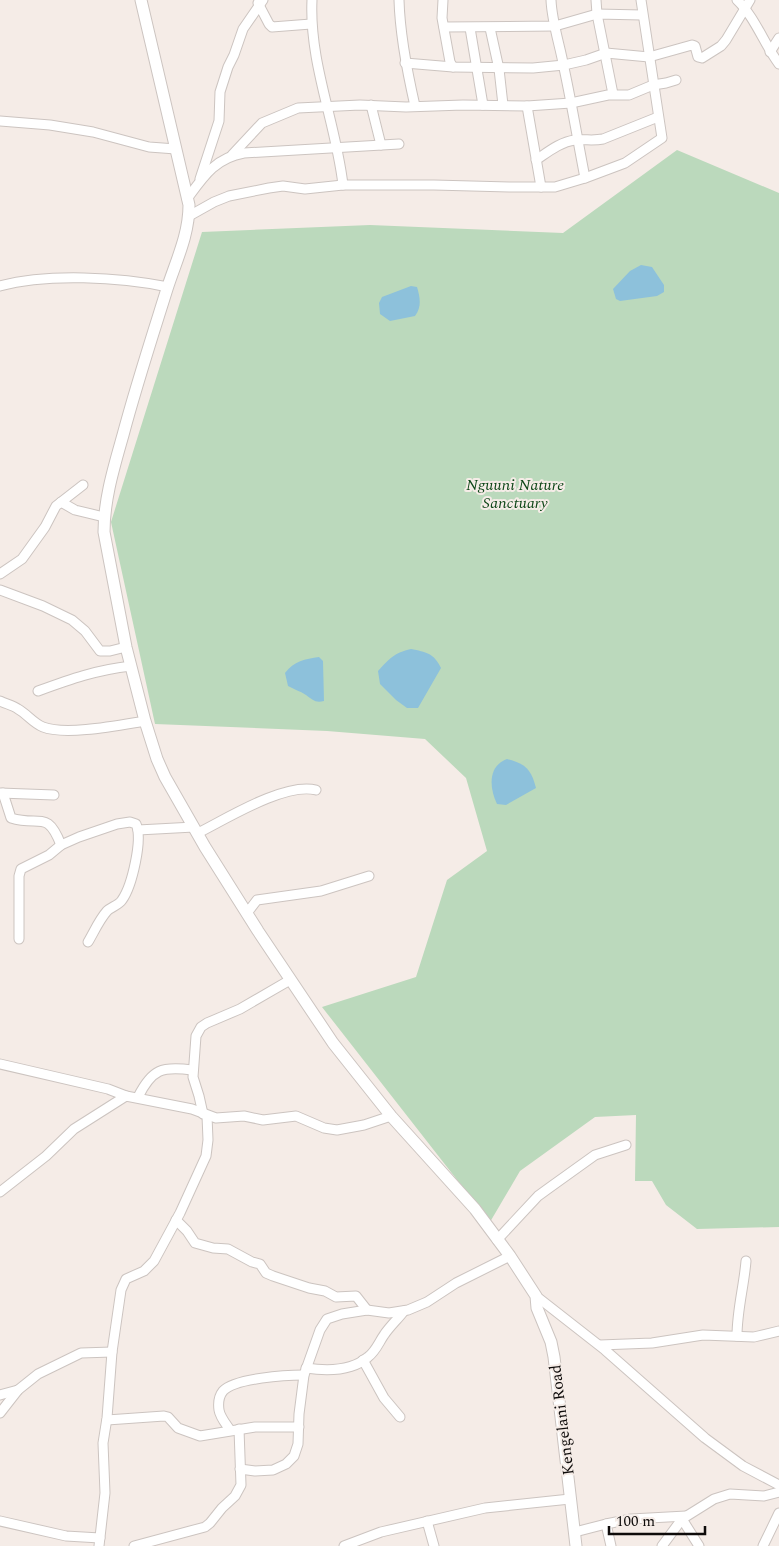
<svg xmlns="http://www.w3.org/2000/svg" width="779" height="1546" font-family="Spectral,serif">
<rect width="100%" height="100%" fill="#f5ece7"/>
<polygon fill="#bbd9bc" points="677,150 779,193 779,1227 697,1229 666,1205 652,1181 635,1181 636,1115 595,1117 520,1171 490,1222 322,1007 416,977 447,880 487,851 466,778 425,739 327,731 155,724 111,522 202,232 370,225 563,233"/>
<g fill="#8dc1db">
<polygon points="641,265 652,267 664,285 664,292 657,296 620,301 616,299 613,289 630,271"/>
<path d="M411,286L417,287C420,297 422,307 415,316L390,321L380,314L379,303L382,297Z"/>
<path d="M411,649C426,652 434,653 441,668L418,708H407L396,700L380,684L378,671C390,658 394,653 411,649Z"/>
<path d="M319,657L323,661L324,701C315,703 313,700 306,695C300,691 293,689 288,686L285,673C294,661 305,659 319,657Z"/>
<path d="M507,759C526,764 531,769 536,788L506,805L497,804C489,787 488,766 507,759Z"/>
</g>
<g fill="none" stroke-linecap="round" stroke-linejoin="round">
<g stroke="#ccc4c0" stroke-width="11">
<g id="minor">
<path d="M312,0C309,63 336,123 343,185"/>
<path d="M399,0C400,36 407,71 415,106"/>
<polyline points="443,0 442,18 450,62 453,67"/>
<path d="M551,0C552,23 560,45 564,68C572,105 578,142 585,178"/>
<polyline points="596,0 597,14 613,94"/>
<path d="M737,0C755,17 764,44 779,64"/>
<polyline points="258,3 269,24 272,27 311,24"/>
<polyline points="444,27 555,26 597,14 642,15"/>
<polyline points="470,28 483,105"/>
<polyline points="490,28 499,69 503,105"/>
<polyline points="770,52 779,38"/>
<polyline points="405,63 453,67 533,68 564,65 586,60 606,53 649,57 692,45 695,46 698,57 702,58 721,46 726,40 750,0"/>
<polyline points="371,105 381,145"/>
<polyline points="527,106 541,187"/>
<polyline points="0,121 50,125 93,132 149,147 176,149"/>
<polyline points="232,155 262,123 298,108 360,105 406,107 463,105 527,106 571,103 608,95 629,95 653,85 666,83 676,80"/>
<path d="M536,160C548,152 560,142 575,140C585,139 593,141 603,139L658,117"/>
<polyline points="200,179 219,121 220,92 228,67 234,55 243,29 263,0"/>
<path d="M187,199C203,177 215,158 244,153L399,144"/>
<polyline points="189,216 214,202 229,196 269,188 283,186 305,189 343,185 434,185 509,187 555,187 585,178 625,163 662,138 641,0"/>
<path d="M0,286C47,273 120,277 168,287"/>
<polyline points="61,502 75,510 104,517"/>
<polyline points="0,574 22,559 45,527 56,506 83,485"/>
<polyline points="0,590 43,606 72,620 85,631 100,651 110,651 126,647"/>
<path d="M38,691C71,679 96,670 131,666"/>
<path d="M0,701C6,704 13,705 18,709C27,714 33,723 43,727C66,736 120,725 145,721"/>
<polyline points="0,793 54,795"/>
<path d="M3,793L11,818C40,827 47,809 61,845"/>
<polyline points="138,830 194,827"/>
<path d="M198,833C226,819 285,782 316,790"/>
<polyline points="247,913 257,900 321,891 369,876"/>
<path d="M19,939V876L21,869L49,855L61,845L79,837L117,824L130,822L136,824C143,839 132,886 122,900C119,905 111,907 107,911C99,920 94,932 88,942"/>
<polyline points="0,1064 108,1089 126,1096"/>
<path d="M138,1097C152,1069 162,1066 192,1070"/>
<polyline points="203,1114 199,1096 193,1077 196,1036 201,1027 207,1023 240,1009 290,980"/>
<polyline points="0,1192 46,1156 74,1129 126,1096 192,1109 216,1118 244,1116 263,1120 296,1116 324,1128 337,1130 364,1125 391,1116"/>
<polyline points="176,1220 187,1231 195,1243 213,1248 228,1249 252,1262 260,1264 266,1273 273,1276 309,1288 325,1291 336,1297 356,1296 367,1310"/>
<polyline points="497,1240 538,1196 549,1188 595,1155 626,1145"/>
<polyline points="536,1296 605,1350 705,1438 743,1466 779,1485"/>
<path d="M737,1336C737,1310 744,1286 746,1261"/>
<polyline points="600,1345 652,1343 703,1335 754,1337 779,1331"/>
<polyline points="363,1360 384,1398 400,1417"/>
<path d="M306,1368C326,1371 352,1371 368,1357C376,1351 379,1342 384,1335C390,1326 398,1319 404,1311"/>
<polyline points="0,1395 18,1390"/>
<polyline points="0,1413 18,1390 38,1374 81,1353 112,1352"/>
<polyline points="107,1420 164,1416 168,1417 178,1428 200,1436 255,1427 299,1427"/>
<path d="M230,1430C226,1424 220,1417 219,1410C218,1403 219,1396 223,1391C235,1378 287,1375 304,1375"/>
<polyline points="240,1469 255,1471 273,1470 286,1464 294,1456 298,1444 299,1414 304,1375 320,1330 327,1319 342,1314 367,1310 389,1313 408,1310 427,1302 456,1283 510,1256"/>
<polyline points="682,1519 699,1546"/>
<polyline points="0,1521 66,1536 100,1538"/>
<polyline points="427,1521 434,1546"/>
<polyline points="575,1532 606,1524"/>
<polyline points="99,1546 105,1493 103,1443 107,1418 112,1352 121,1290 126,1279 144,1271 154,1261 180,1213 206,1156 208,1140 207,1116"/>
<polyline points="134,1546 205,1527 210,1523 222,1508 235,1496 241,1485 239,1429"/>
<polyline points="344,1546 381,1532 485,1508 570,1499"/>
<polyline points="611,1546 606,1524 631,1519 686,1516"/>
<polyline points="662,1546 682,1519 714,1499 730,1494 764,1496 779,1492"/>
<polyline points="763,1546 779,1513"/>
</g>
</g>
<g stroke="#ccc4c0" stroke-width="13">
<path id="major" d="M141,0L189,205C189,235 176,261 167,289C152,337 136,386 123,435C114,467 104,499 104,532L126,647L145,721L157,759L165,777L205,847L258,931L333,1043L391,1116L475,1209L510,1256L536,1296L537,1308L551,1342L554,1357L576,1546"/>
</g>
<use href="#minor" stroke="#fff" stroke-width="9"/>
<use href="#major" stroke="#fff" stroke-width="11"/>
</g>
<g text-anchor="middle" stroke-width="4" stroke-linejoin="round" paint-order="stroke">
<g font-size="16" font-style="italic" fill="#0e4718" stroke="#f5ece7">
<text x="515" y="490">Nguuni Nature<tspan x="515" dy="18">Sanctuary</tspan></text>
</g>
<g font-size="16" fill="#0e0b0a" stroke="#f5ece7">
<text transform="translate(561 1420) rotate(-97)" y="6">Kengelani Road</text>
</g>
</g>
<path d="M609 1526v8h96v-8" fill="none" stroke="#0e0b0a" stroke-width="2.5"/>
<text x="616" y="1526" font-size="15" fill="#0e0b0a" stroke="#f5ece7" stroke-width="4" paint-order="stroke">100 m</text>
</svg>
